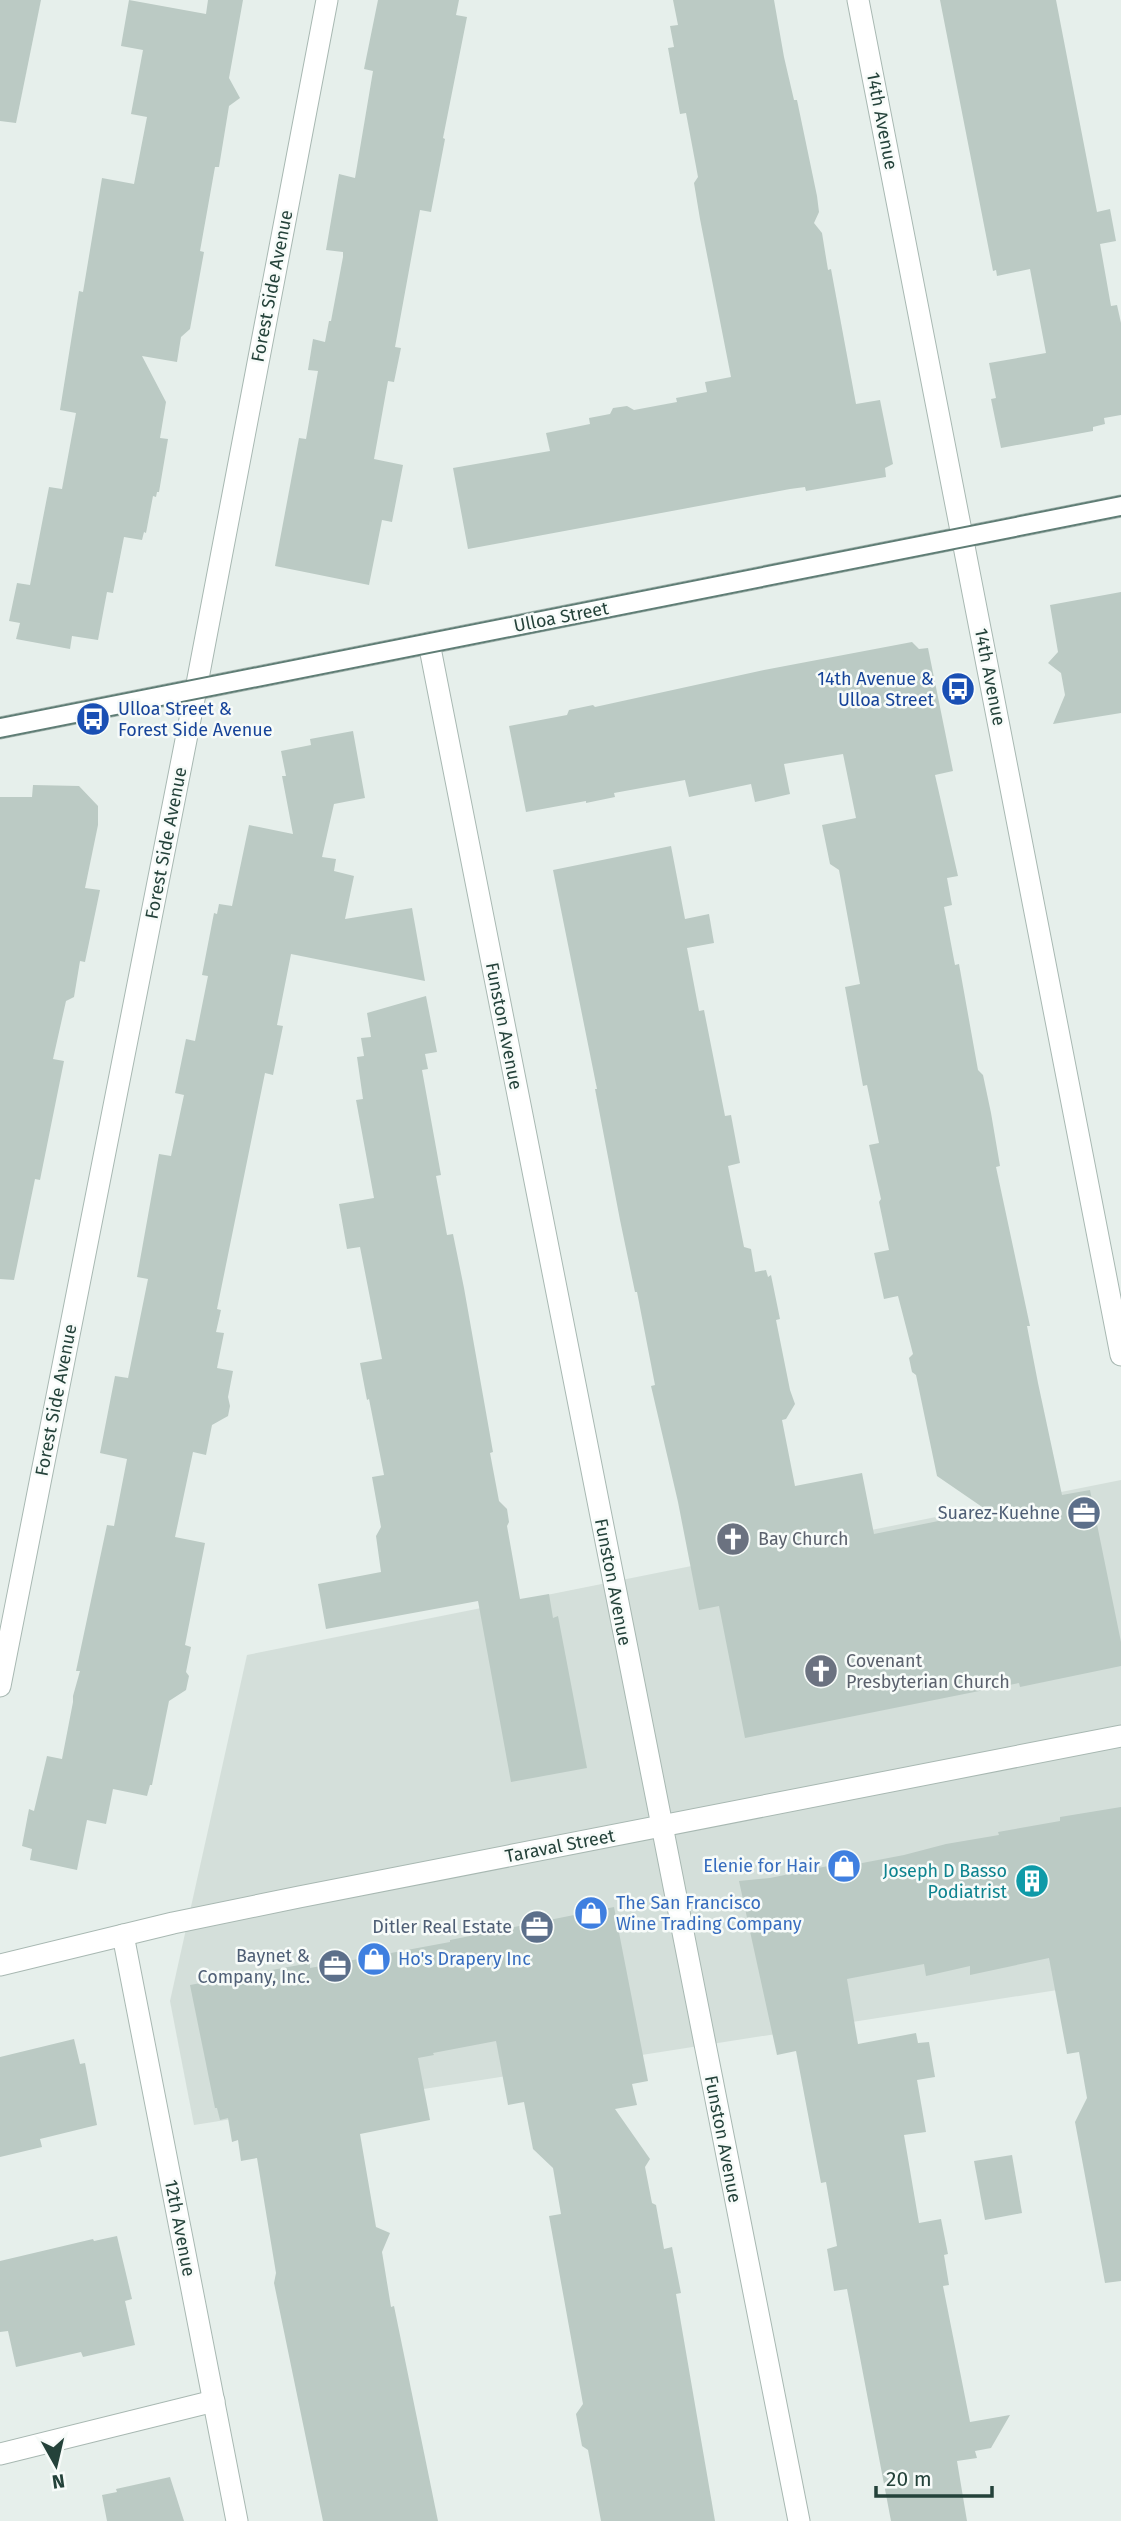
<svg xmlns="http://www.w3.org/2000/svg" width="1121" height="2521" font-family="'Fira Sans',sans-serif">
<rect width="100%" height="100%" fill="#e6efeb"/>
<polygon fill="#d4dfda" points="1121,1480 1121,1980 194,2125 170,2001 247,1655"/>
<g fill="#bbcac4">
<polygon points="0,0 41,0 16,123 0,121"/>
<polygon points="129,0 206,14 208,0 243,0 229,78 240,98 229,106 219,167 215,167 200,251 204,252 190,329 181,337 177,362 142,356 166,402 160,438 168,439 159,492 157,492 156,497 153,496 146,533 144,532 142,540 124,537 113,593 107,592 98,640 72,636 70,649 16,639 20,623 9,621 17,583 30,585 49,487 62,489 76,413 60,410 79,291 83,292 102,178 134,184 147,117 131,114 143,50 121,46"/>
<polygon points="378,0 459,0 456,15 467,17 443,138 445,139 431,212 420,210 395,347 401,348 394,382 388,381 374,459 403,465 392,522 382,520 369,585 275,566 299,438 306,439 318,371 308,370 313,339 325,342 329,321 331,321 343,257 343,252 326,250 339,174 355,178 373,71 364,69"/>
<polygon points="673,0 774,0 784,57 794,100 797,100 817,196 819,212 814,223 822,233 828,270 831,269 856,404 880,400 893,464 885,468 886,477 806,491 805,487 790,489 468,549 453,468 550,451 546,433 590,424 589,418 610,414 613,408 627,406 634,410 677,402 676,398 707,392 705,382 731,377 700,219 694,183 698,177 686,113 680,114 668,48 674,47 670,26 678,25"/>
<polygon points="940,0 1056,0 1097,212 1110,209 1116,241 1100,244 1111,306 1117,305 1121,323 1121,415 1104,418 1105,424 1093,427 1093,431 1001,448 991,399 996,398 989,363 1046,353 1030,269 997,276 996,270 993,271"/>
<polygon points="1121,592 1121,713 1053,724 1065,695 1061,673 1048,663 1058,652 1050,605"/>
<polygon points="912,642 919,649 928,648 953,771 935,775 958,876 947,878 952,905 944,907 955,965 959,964 978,1070 983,1075 991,1113 1000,1166 996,1167 1030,1326 1027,1326 1038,1383 1062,1495 1090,1490 1121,1642 1121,1666 1020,1687 1019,1683 745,1738 719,1606 699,1610 678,1502 651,1386 655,1385 637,1292 635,1292 620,1220 595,1089 597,1089 553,870 671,846 685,919 709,914 714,943 687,948 699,1011 704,1010 725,1116 731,1115 740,1163 728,1166 744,1247 751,1249 755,1272 766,1270 768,1277 771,1275 780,1319 776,1320 790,1390 795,1404 786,1419 782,1420 795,1486 862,1473 874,1534 988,1511 937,1476 916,1375 912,1372 909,1358 913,1354 898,1296 884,1299 874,1253 889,1250 879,1202 881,1199 869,1145 879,1143 867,1085 863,1086 845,987 860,984 839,870 830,864 822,825 856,818 843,754 784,764 790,794 755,802 751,784 689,797 685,780 614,793 615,797 586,803 586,801 526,812 509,726 567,715 569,710 593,705 595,707 764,670"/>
<polygon points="353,731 365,798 334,804 322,857 336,859 334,871 354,876 345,919 412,908 425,981 291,954 277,1025 283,1026 273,1075 265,1073 217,1309 221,1310 216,1332 224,1333 217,1368 233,1371 228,1397 230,1406 228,1416 212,1425 206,1455 193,1452 175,1537 205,1543 185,1645 191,1647 186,1672 189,1676 186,1690 169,1701 152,1785 150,1785 147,1796 113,1789 106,1824 87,1820 77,1870 30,1860 32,1849 22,1846 29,1809 34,1811 47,1756 62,1759 73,1702 73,1696 80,1671 76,1671 107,1525 114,1526 127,1459 100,1453 115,1376 128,1378 148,1279 137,1277 159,1154 171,1156 184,1095 175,1093 186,1039 195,1041 208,976 202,975 214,913 217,914 219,904 232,906 249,825 293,834 282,776 286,776 281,751 311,745 310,739"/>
<polygon points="33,785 79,786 98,806 98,825 85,888 100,890 85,962 80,961 74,997 66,1001 53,1059 64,1061 40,1180 35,1179 14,1280 0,1279 0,797 32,797"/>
<polygon points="426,996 437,1052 425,1054 428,1069 422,1070 441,1175 436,1176 447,1235 453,1234 464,1288 493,1452 490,1453 499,1501 507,1509 509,1522 507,1526 520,1599 549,1594 553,1618 558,1616 587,1768 511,1782 478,1601 326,1629 318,1584 381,1572 376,1536 381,1527 372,1477 384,1475 369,1399 367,1400 360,1363 382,1359 360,1247 347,1249 339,1204 374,1198 356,1100 363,1099 357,1057 364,1056 361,1038 371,1037 367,1013"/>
<polygon points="1121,1807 1121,2281 1105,2283 1075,2122 1087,2098 1079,2052 1067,2054 1049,1958 970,1975 970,1966 926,1976 924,1964 847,1979 858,2044 916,2033 918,2043 929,2042 935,2077 917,2080 926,2132 904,2135 919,2223 941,2219 948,2254 944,2255 949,2285 943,2286 970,2422 1010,2415 991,2448 975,2451 977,2458 957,2461 967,2521 891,2521 847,2289 834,2291 827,2249 837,2246 826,2182 821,2183 796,2051 777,2055 739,1881 770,1878 857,1860 857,1864 904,1855 946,1844 999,1835 998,1832 1060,1821 1060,1817"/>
<polygon points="614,1907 648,2081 632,2084 637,2105 615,2109 650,2159 645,2167 652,2203 656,2205 664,2249 672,2247 681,2293 676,2294 715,2521 601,2521 588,2450 582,2446 576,2414 583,2404 549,2216 561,2214 553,2168 533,2149 524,2102 508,2105 496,2041 433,2053 434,2055 418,2058 430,2120 360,2134 376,2227 390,2233 382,2252 391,2307 394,2306 438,2521 323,2521 274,2283 276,2273 257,2158 241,2161 238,2140 232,2142 228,2118 220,2120 217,2108 215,2108 190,1985 310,1963 310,1968 353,1960 450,1942 450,1940"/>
<polygon points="74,2039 80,2064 85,2063 97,2125 40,2139 42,2147 0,2157 0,2057"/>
<polygon points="1012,2155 1022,2213 985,2220 974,2161"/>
<polygon points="117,2236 132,2299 125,2301 135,2345 83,2357 81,2352 16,2367 8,2331 0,2332 0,2261 93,2239 94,2241"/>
<polygon points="170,2477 184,2521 107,2521 102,2495 117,2492 116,2489"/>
</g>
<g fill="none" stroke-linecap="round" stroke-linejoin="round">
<g stroke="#a8b8b2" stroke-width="23">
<g id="minor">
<polyline points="858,0 1121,1355"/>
<polyline points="429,643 799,2521"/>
<polyline points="0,728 1121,506"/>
<polyline points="0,1686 196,689 327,0"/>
<polyline points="123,1935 237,2521"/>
<polyline points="0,1965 173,1923 299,1897 1121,1736"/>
<polyline points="0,2454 214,2401"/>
</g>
</g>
<use href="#minor" stroke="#fff" stroke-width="21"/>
<g stroke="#5f7d75" stroke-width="2">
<polyline points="0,718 1121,496"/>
<polyline points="0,738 1121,516"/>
</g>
</g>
<defs>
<g id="bus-disc" transform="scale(1.75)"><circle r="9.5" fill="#1a4fb4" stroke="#f7fbf9"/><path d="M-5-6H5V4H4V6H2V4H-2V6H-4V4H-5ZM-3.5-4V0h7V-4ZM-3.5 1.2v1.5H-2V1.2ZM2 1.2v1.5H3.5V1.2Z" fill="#fff"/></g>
<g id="office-disc" transform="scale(1.75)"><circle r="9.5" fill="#5c6f8a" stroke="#f7fbf9"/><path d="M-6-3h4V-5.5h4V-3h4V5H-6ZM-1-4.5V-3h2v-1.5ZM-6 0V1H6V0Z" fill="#fff"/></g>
<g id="church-disc" transform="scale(1.75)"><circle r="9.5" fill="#6b7280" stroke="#f7fbf9"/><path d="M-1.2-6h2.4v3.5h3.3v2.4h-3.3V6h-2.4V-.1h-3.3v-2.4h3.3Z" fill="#fff"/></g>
<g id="shop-disc" transform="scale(1.75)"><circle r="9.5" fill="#3f7fe0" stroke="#f7fbf9"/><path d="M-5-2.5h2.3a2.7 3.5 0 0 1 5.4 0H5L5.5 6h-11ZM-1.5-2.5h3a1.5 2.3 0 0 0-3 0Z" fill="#fff"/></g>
<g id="building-disc" transform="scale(1.75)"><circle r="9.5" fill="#0f9aa8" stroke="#f7fbf9"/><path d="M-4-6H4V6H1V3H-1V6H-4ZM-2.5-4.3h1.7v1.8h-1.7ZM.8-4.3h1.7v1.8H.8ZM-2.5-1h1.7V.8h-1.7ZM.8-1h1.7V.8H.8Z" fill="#fff"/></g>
</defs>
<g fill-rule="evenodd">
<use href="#bus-disc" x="958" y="689"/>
<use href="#bus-disc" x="93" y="719"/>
<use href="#office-disc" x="1084" y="1513"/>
<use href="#church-disc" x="733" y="1539"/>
<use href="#church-disc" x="821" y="1671"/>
<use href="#shop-disc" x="844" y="1866"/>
<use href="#building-disc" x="1032" y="1881"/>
<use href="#shop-disc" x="591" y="1913"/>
<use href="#office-disc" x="537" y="1927"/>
<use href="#shop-disc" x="374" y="1959"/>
<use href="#office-disc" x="335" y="1966"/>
</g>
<g text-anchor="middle" stroke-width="5" stroke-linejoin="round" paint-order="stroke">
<g font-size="18" fill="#24423a" stroke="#f7fbf9">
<text transform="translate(882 121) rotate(79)" y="6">14th Avenue</text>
<text transform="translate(272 286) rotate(-79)" y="6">Forest Side Avenue</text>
<text transform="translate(561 617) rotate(-11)" y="6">Ulloa Street</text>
<text transform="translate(990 677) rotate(79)" y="6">14th Avenue</text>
<text transform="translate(166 843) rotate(-79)" y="6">Forest Side Avenue</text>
<text transform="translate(504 1026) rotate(79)" y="6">Funston Avenue</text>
<text transform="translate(56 1400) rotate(-79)" y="6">Forest Side Avenue</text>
<text transform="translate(613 1582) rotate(79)" y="6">Funston Avenue</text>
<text transform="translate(560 1846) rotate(-11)" y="6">Taraval Street</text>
<text transform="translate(723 2139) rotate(79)" y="6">Funston Avenue</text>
<text transform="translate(180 2228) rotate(79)" y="6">12th Avenue</text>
</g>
<g font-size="18" fill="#164399" stroke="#f7fbf9" text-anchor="end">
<text x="934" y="685">14th Avenue &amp;<tspan x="934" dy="21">Ulloa Street</tspan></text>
<text x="118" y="715" text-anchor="start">Ulloa Street &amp;<tspan x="118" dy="21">Forest Side Avenue</tspan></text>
</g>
<g font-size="18" fill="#4e5e75" stroke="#f7fbf9" text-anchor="end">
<text x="1060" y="1519">Suarez-Kuehne</text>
<text x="512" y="1933">Ditler Real Estate</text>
<text x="310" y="1962">Baynet &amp;<tspan x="310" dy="21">Company, Inc.</tspan></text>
</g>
<g font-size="18" fill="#5b616d" stroke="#f7fbf9" text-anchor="start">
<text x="758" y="1545">Bay Church</text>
<text x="846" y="1667">Covenant<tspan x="846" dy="21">Presbyterian Church</tspan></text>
</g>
<g font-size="18" fill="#366cbe" stroke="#f7fbf9" text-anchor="start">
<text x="820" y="1872" text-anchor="end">Elenie for Hair</text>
<text x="616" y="1909">The San Francisco<tspan x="616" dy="21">Wine Trading Company</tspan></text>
<text x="398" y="1965">Ho's Drapery Inc</text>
</g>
<g font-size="18" fill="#0d838f" stroke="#f7fbf9" text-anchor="end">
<text x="1007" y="1877">Joseph D Basso<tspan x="1007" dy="21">Podiatrist</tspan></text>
</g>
</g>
<g transform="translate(56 2465) rotate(172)" stroke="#f7fbf9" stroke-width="5" paint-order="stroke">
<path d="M0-5L12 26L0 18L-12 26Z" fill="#24423a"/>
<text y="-10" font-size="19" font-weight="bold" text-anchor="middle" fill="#24423a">N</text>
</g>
<path d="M876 2486v10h116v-10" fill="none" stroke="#24423a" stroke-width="3.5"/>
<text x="886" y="2486" font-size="21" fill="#24423a" stroke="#f7fbf9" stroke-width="5" paint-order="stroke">20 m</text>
</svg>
